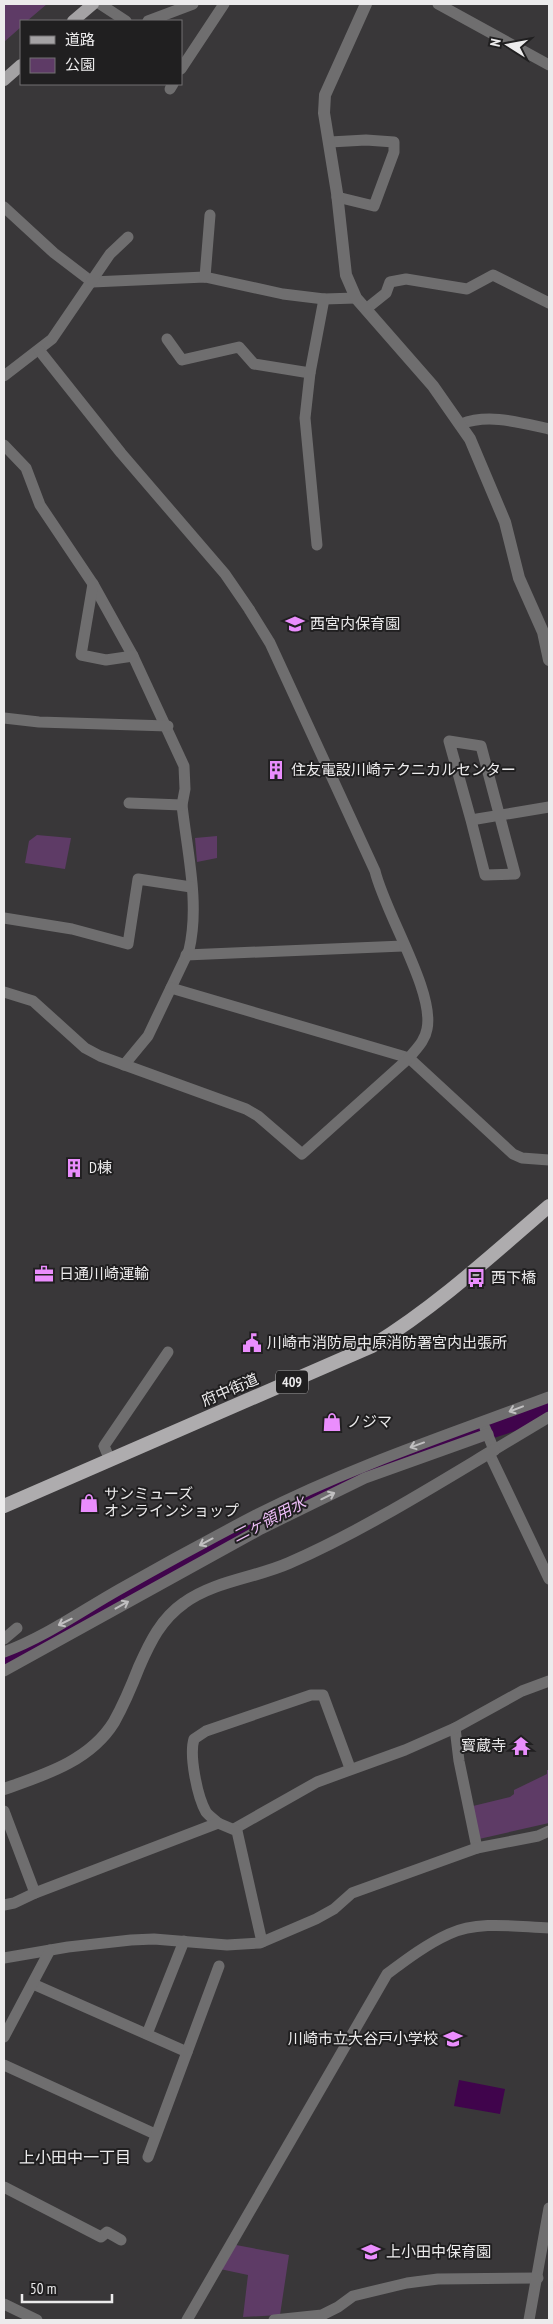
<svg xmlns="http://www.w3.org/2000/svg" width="553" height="2324" font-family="'PT Sans Narrow','Noto Sans JP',sans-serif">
<rect width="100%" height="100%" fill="#393739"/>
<g fill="#5e3b66">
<polygon points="4,4 47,4 27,21 21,21 21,27 4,42"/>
<polygon points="37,835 71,838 65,869 25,863 29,841"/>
<polygon points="217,836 217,858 197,862 195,838"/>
<polygon points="547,1770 549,1770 549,1823 479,1839 473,1806 510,1797 514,1794 514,1790 547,1774"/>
<polygon points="236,2245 289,2255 280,2315 243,2317 248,2275 220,2269"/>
</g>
<polygon fill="#40044c" points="459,2080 505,2089 500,2114 454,2106"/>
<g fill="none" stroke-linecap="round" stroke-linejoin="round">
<polyline stroke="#40044c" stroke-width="21" points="4,1662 270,1518 365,1472 438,1445 549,1409"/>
<g stroke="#6f6e6f" stroke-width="11">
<polyline points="100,4 126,21"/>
<polyline points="438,4 549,65"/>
<polyline points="148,21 193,4"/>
<polyline points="181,69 224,4"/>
<polyline points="170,89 173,84"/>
<polyline points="330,142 366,140 394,142 394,152 374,206 337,197"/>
<polyline points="4,207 54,253 92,282 205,277 283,294 324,299 356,298"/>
<polyline points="205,277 210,215"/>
<polyline points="366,309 386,293 390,282 406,279 467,289 493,275 549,303"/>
<polyline points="167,339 182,360 239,347 254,364 310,373"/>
<polyline points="4,376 52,339 110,254 128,237"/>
<path d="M461,424C489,413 521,423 549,429"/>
<path d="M4,445L26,468L40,505L93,584L133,656L184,766L185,789L182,805C187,851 200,904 189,950L148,1036L124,1065"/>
<polyline points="317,545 305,418 310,373 324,299"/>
<polyline points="93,584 81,655 106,660 133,656"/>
<polyline points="4,718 39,722 168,726"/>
<polyline points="129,803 182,805"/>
<polyline points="471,820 449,741 481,746 515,874 485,875 471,820 549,807"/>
<polyline points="4,918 72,929 128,944 138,879 191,887"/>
<polyline points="186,955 403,946"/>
<polyline points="171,988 409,1058 513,1154 522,1158 549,1160"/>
<path d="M4,992L33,1001L85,1048L100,1056L246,1109L258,1116L302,1154L409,1058C416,1049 425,1041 427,1029C435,992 385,913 375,871L270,643L249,609L225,574L121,453L39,350"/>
<polyline points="485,1428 494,1450 549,1417"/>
<polyline points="489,1453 549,1579"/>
<polyline points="110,1460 104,1446 168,1352"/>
<polyline points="4,1639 17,1628"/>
<path d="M4,1652C45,1637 81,1611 120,1589C164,1564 210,1539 256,1515C350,1467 450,1434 549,1397"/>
<polyline points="4,1671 261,1529 365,1478 488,1434"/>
<polyline points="455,1728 459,1761 477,1848"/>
<polyline points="4,1811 35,1893"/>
<path d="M218,1823C214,1819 209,1816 206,1812C197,1796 189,1755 194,1739L206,1731L311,1695H323L350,1768"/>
<polyline points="234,1829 317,1782 405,1750 455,1728 522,1691 549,1681"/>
<polyline points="4,1905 14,1903 35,1893 218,1823 237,1831 262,1942"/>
<polyline points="4,1958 68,1947 131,1940 154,1939 227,1945 260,1943 316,1919 334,1909 352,1893 477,1848 538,1836 549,1831"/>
<polyline points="33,1984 187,2052"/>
<polyline points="147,2034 184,1941"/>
<polyline points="4,2037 50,1950"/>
<polyline points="4,2065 155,2134"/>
<polyline points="148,2157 219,1966"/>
<polyline points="4,2187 101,2237 107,2232 121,2240"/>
<polyline points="4,2304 37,2320"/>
<path d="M187,2320L387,1974C407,1959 427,1944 449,1934C479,1920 518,1927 549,1928"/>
<polyline points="274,2320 322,2315 338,2307 353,2296 407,2283 438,2279 538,2278"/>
<polyline points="529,2320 549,2208"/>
</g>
<g stroke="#6f6e6f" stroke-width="12">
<polyline points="366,4 325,95 324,113 337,193 346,275 356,298 433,386 470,439 505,522 519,578 543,632 549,660"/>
<path d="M4,1789C44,1775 90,1761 114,1722C124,1704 132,1685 139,1667C150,1642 161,1619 184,1603C214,1581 255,1578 289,1563C358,1533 429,1489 494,1450"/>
</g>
<g stroke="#a4a2a4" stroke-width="12">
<polyline points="73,21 93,4"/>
<polyline points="4,80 21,65"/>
</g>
<path stroke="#aeacae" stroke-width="14" d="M4,1506L372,1346C437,1306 492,1255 549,1206"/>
</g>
<defs><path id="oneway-shaft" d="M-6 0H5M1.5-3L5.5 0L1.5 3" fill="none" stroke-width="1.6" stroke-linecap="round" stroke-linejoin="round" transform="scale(1.25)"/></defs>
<g stroke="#c0bfc0">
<use href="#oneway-shaft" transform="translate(516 1409) rotate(159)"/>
<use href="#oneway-shaft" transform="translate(417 1445) rotate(160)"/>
<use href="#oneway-shaft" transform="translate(328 1496) rotate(-26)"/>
<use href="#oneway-shaft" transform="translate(206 1542) rotate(152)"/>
<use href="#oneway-shaft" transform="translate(122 1605) rotate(-29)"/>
<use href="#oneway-shaft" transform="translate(65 1622) rotate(154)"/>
</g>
<defs>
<g id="school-bare" transform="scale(1.5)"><path d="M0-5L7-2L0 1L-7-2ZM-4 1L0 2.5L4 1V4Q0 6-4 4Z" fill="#ea8dfd" stroke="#201f20" stroke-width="2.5" paint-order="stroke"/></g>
<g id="building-bare" transform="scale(1.5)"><path d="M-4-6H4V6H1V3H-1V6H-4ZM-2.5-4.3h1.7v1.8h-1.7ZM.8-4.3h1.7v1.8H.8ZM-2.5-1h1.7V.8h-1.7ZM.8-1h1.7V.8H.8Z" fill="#ea8dfd" stroke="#201f20" stroke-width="2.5" paint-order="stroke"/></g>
<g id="office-bare" transform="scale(1.5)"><path d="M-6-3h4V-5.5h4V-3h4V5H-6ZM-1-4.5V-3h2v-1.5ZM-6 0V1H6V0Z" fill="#ea8dfd" stroke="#201f20" stroke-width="2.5" paint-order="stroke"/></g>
<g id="bus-bare" transform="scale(1.5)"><path d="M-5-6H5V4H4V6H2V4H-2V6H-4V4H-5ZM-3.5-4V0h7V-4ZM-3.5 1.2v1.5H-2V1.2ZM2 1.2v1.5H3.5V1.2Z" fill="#ea8dfd" stroke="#201f20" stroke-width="2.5" paint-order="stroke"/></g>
<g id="civic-bare" transform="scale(1.5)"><path d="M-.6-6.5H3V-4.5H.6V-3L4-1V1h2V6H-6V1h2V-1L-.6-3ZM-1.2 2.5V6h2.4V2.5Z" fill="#ea8dfd" stroke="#201f20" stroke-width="2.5" paint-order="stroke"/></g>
<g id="shop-bare" transform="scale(1.5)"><path d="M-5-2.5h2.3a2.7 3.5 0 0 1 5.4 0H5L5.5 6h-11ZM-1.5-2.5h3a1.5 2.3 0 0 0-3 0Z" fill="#ea8dfd" stroke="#201f20" stroke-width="2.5" paint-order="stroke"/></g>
<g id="temple-bare" transform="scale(1.5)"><path d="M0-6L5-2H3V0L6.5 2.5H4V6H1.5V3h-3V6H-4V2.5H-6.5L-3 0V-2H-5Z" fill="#ea8dfd" stroke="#201f20" stroke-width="2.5" paint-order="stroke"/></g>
</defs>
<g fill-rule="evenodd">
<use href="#school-bare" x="295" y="624"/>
<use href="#building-bare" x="276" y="770"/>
<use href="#building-bare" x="74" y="1168"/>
<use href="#office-bare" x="44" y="1274"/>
<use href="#bus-bare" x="476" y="1278"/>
<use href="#civic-bare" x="252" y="1343"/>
<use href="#shop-bare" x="332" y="1422"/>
<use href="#shop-bare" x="89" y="1503"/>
<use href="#temple-bare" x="521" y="1746"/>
<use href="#school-bare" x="453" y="2039"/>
<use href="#school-bare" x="371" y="2252"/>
</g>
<g text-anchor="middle" stroke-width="4" stroke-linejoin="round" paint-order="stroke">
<rect fill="#201f20" stroke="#afaeaf" stroke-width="1" x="276" y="1370.5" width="32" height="23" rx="4"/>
<g font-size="14" font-weight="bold" fill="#ecebec">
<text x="292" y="1387">409</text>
</g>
<g font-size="15" fill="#ecebec" stroke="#201f20" text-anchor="start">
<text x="310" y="629">西宮内保育園</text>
<text x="291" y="775">住友電設川崎テクニカルセンター</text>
<text x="89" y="1173">D棟</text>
<text x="59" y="1279">日通川崎運輸</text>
<text x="491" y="1283">西下橋</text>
<text x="267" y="1348">川崎市消防局中原消防署宮内出張所</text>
<text x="347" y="1427">ノジマ</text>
<text x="104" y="1499">サンミューズ<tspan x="104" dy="17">オンラインショップ</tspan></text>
<text x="506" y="1751" text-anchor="end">寳蔵寺</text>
<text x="438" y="2044" text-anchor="end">川崎市立大谷戸小学校</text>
<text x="386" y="2257">上小田中保育園</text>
</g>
<g font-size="15" fill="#ecebec" stroke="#201f20">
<text transform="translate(230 1390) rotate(-23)" y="5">府中街道</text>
</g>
<g font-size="16" font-style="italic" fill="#edbdf7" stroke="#201f20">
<text transform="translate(269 1519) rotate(-27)" y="6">二ヶ領用水</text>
</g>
<g font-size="16" fill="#ecebec" stroke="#201f20">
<text x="75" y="2163">上小田中一丁目</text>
</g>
</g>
<rect width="553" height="2324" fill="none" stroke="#ecebec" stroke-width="10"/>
<rect x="20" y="20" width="162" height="65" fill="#201f20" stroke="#727172"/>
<rect x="30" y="36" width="25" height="8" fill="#a4a2a4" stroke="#727172"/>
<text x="65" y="45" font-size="15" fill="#ecebec">道路</text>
<rect x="30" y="58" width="25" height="15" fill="#5e3b66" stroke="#727172"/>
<text x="65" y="70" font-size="15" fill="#ecebec">公園</text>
<g transform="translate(508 45) rotate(281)" stroke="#201f20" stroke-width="4" paint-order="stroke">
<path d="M0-4L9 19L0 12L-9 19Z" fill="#ecebec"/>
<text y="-8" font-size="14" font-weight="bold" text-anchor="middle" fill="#ecebec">N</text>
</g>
<path d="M22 2294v8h90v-8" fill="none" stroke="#ecebec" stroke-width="2.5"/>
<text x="30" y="2294" font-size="15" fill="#ecebec" stroke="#201f20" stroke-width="4" paint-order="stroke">50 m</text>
</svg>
